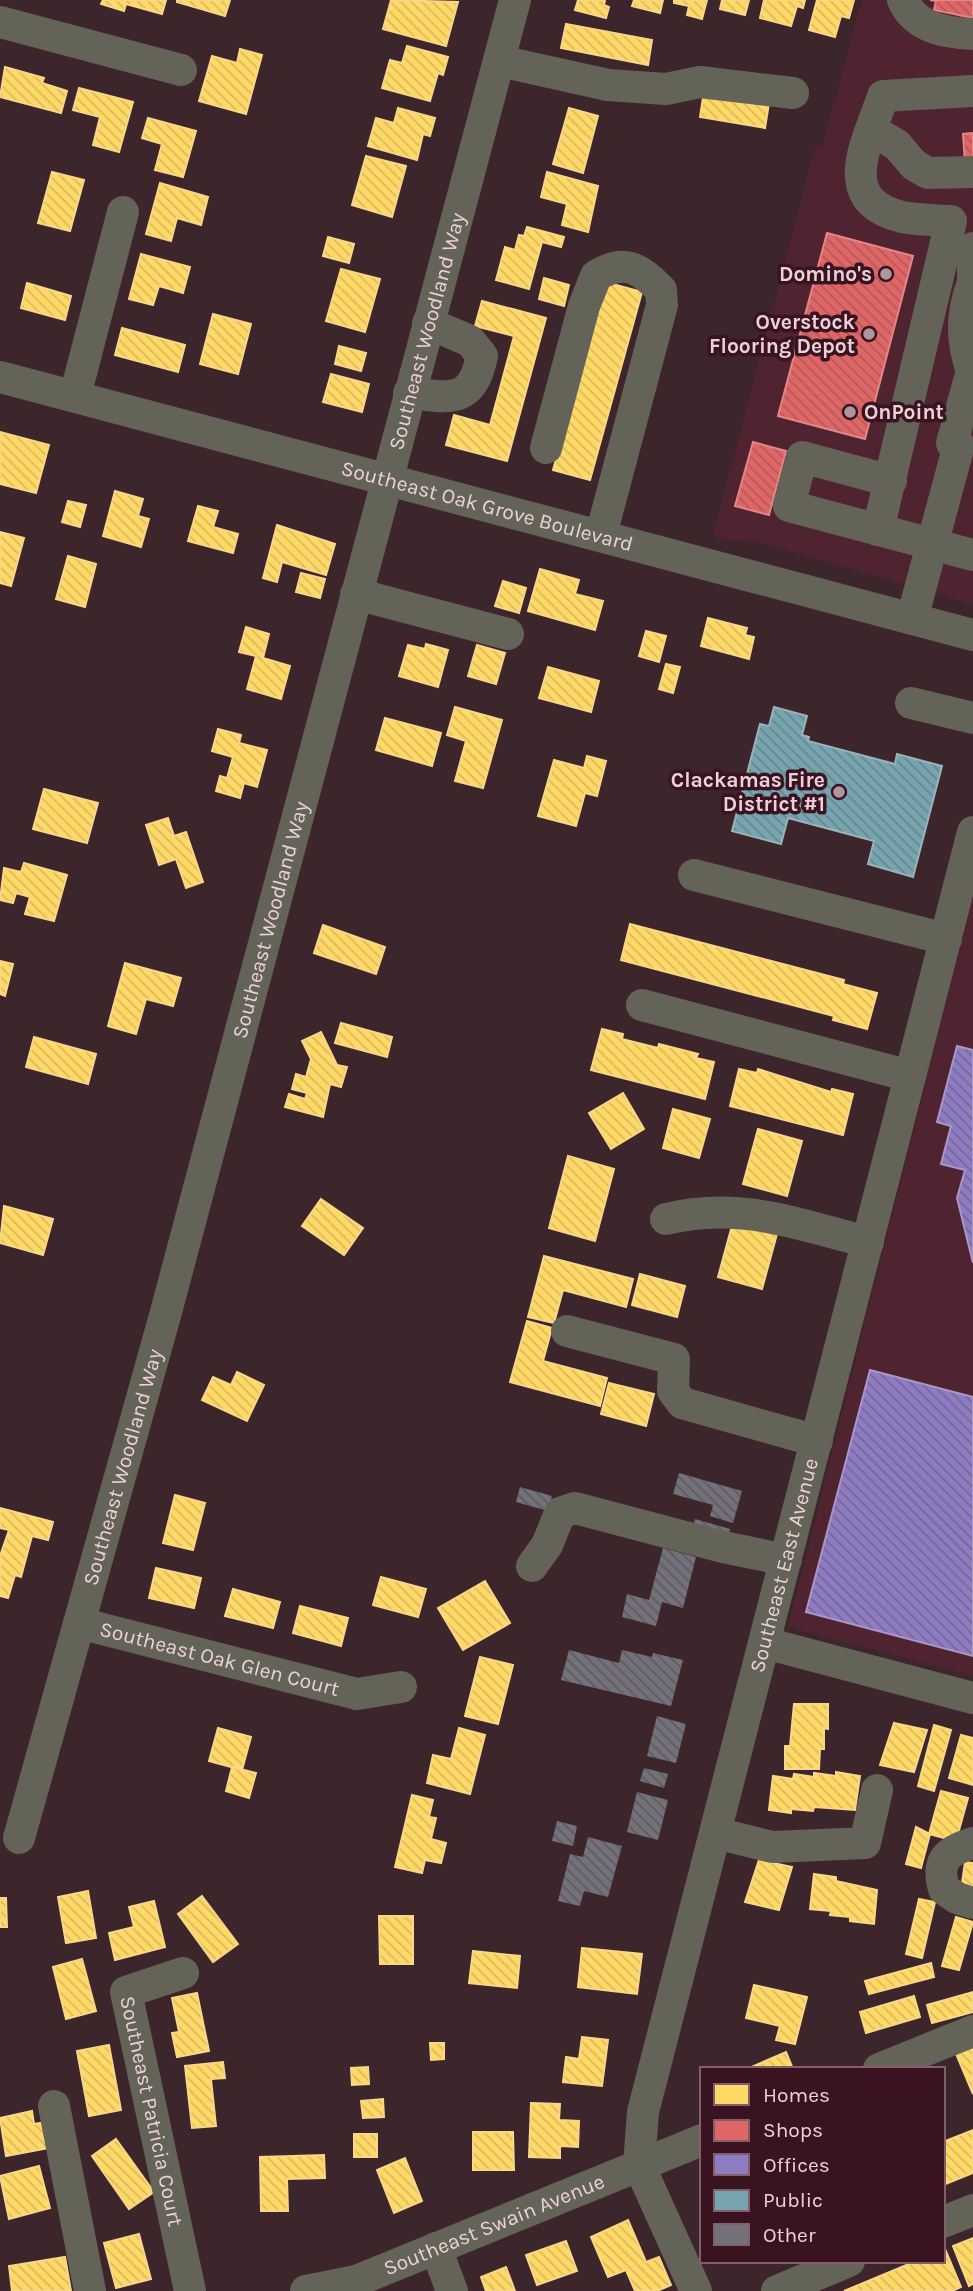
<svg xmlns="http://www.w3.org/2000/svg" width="973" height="2291" font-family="Karla,sans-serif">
<defs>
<pattern id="homes-back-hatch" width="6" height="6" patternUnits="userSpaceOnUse" patternTransform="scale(1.75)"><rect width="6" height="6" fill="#ffd966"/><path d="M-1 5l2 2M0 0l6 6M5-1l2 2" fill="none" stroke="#daba5f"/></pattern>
<pattern id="shops-back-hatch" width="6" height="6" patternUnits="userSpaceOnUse" patternTransform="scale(1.75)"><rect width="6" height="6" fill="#e06666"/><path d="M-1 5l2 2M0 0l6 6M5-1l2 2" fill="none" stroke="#b25a5b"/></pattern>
<pattern id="offices-back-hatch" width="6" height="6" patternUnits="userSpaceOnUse" patternTransform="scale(1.75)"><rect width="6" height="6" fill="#8e7cc3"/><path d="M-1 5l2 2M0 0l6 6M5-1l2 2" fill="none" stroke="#756796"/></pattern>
<pattern id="public-back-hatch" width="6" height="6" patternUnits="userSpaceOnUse" patternTransform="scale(1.75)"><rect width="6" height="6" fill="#76a5af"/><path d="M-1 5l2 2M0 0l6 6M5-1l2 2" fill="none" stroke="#68868e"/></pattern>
<pattern id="building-back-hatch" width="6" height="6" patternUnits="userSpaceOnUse" patternTransform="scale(1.75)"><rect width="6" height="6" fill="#73717a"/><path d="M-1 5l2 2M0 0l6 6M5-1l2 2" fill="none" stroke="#5f5a60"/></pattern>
</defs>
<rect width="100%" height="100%" fill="#3c262c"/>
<g fill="#502331">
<polygon points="862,0 973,0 973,604 747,539 734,541 713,536 815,147 822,148"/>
<polygon points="973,896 973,1676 788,1627"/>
</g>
<g fill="url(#homes-back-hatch)" stroke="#fad788" stroke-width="2">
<polygon points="103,0 166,0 162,14 126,4 124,11 101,4"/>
<polygon points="177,0 230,0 225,16 177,2"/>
<polygon points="391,0 458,2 446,46 383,29"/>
<polygon points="578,0 605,0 604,5 609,7 606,18 575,10"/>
<polygon points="634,0 663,0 660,13 632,6"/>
<polygon points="674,0 707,0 702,19 687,15 689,6 674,3"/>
<polygon points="722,0 749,0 745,15 720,9"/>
<polygon points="764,0 805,0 803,8 797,6 791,26 760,18"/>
<polygon points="817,0 854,0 849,18 841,16 835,37 809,30"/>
<polygon points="566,24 652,40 648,65 561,48"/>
<polygon points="407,46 448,57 443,75 438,73 430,101 382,88 390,60 402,63"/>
<polygon points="240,49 262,55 246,114 199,101 212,56 237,63"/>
<polygon points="5,67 44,78 42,83 67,91 61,113 0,97"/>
<polygon points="79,88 133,102 119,152 93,145 100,117 73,110"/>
<polygon points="704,91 769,103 765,128 700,117"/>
<polygon points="398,108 435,118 430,136 423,134 417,160 368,146 376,118 394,123"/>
<polygon points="569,108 598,116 583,173 553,164"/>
<polygon points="148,118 196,131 183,177 155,170 162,144 142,138"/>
<polygon points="366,156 406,166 392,217 352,205"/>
<polygon points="52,172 84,180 70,231 38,223"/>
<polygon points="547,172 598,186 588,232 562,225 567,204 541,197"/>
<polygon points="160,183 208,197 201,225 177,218 171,241 146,234"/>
<polygon points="527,227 564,237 561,247 542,242 529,289 496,280 505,247 515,250 519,235 524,236"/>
<polygon points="328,237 354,244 349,263 323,256"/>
<polygon points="141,254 190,267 183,293 159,286 153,305 129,299"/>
<polygon points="341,269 380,279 365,332 326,321"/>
<polygon points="544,278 569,285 564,306 539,299"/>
<polygon points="605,282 642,292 590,480 553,470"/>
<polygon points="27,283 71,296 65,320 21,308"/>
<polygon points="482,301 546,318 507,461 446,445 454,415 490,425 514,336 475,326"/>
<polygon points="213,314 251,324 238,374 200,364"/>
<polygon points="122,328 185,345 178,372 115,355"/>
<polygon points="339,346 366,353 361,371 335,364"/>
<polygon points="331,374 369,384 362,412 323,402"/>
<polygon points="0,432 49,445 36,493 0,484"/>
<polygon points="115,491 143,499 138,516 149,519 141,547 103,536"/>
<polygon points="68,501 86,505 80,527 62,522"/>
<polygon points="198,506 218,511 213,527 238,534 233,553 188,541"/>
<polygon points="277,525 335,544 326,575 282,562 277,582 263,578"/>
<polygon points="0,532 24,538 11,586 0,583"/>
<polygon points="68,556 96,564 85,607 56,599"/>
<polygon points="540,569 579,580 575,594 603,601 595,630 528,611"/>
<polygon points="301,573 325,579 320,598 296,592"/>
<polygon points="503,581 526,588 519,613 495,606"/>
<polygon points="708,618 747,628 745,635 754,637 749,659 701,646"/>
<polygon points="246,627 269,634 263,658 290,666 281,699 247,689 256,656 239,652"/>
<polygon points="646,631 666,636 659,662 639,656"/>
<polygon points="426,644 448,650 438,687 399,676 408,645 425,649"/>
<polygon points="477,645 505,653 496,684 468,676"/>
<polygon points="666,664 680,667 673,693 659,689"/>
<polygon points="548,667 599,681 591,712 539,698"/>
<polygon points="455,707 502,720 483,788 455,781 466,741 447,735"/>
<polygon points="385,718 441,733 432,766 376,750"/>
<polygon points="218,729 241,735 239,743 267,750 257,787 244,783 240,798 216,791 220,776 227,778 233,757 212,751"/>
<polygon points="587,756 606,761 597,796 585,793 576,826 538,816 554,760 584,768"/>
<polygon points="44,789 98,803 87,843 33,829"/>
<polygon points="168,818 174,836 186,832 203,882 186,888 176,859 159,865 146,825"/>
<polygon points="24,863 67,875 54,921 25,914 30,897 16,893 13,903 0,900 4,868 21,872"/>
<polygon points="630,924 844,980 843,984 877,993 867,1029 833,1020 834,1016 621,960"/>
<polygon points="323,925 385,947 376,974 314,953"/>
<polygon points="0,961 13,964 5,996 0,994"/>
<polygon points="125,963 181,978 173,1006 146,999 136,1034 108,1026"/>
<polygon points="341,1023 392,1037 387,1057 335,1043"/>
<polygon points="602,1029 623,1034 622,1039 658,1048 659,1044 698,1054 696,1058 714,1062 705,1099 591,1070"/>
<polygon points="321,1032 337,1065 347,1067 341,1087 330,1084 323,1117 285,1107 289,1094 305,1099 307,1093 292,1089 296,1074 306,1077 311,1059 302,1041"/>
<polygon points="34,1037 96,1054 88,1084 26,1067"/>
<polygon points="739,1069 757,1073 758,1069 831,1092 832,1089 853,1094 843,1135 730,1106"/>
<polygon points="623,1093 644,1129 611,1149 589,1113"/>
<polygon points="673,1109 710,1119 699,1158 663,1148"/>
<polygon points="758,1129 802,1141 787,1196 743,1184"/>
<polygon points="568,1156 614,1169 595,1241 549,1228"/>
<polygon points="321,1199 363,1228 344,1255 302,1226"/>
<polygon points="4,1206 53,1219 43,1255 0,1243"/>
<polygon points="733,1222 777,1234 762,1289 718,1277"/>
<polygon points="544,1256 633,1279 626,1307 563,1290 554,1323 528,1317"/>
<polygon points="640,1274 685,1286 677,1317 632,1305"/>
<polygon points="527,1321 552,1328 543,1361 607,1378 600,1406 510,1382"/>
<polygon points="237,1372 264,1385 247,1421 202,1400 213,1377 231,1385"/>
<polygon points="609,1383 654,1394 646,1426 601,1414"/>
<polygon points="175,1495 205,1503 193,1550 163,1543"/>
<polygon points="0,1508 53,1522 48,1540 32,1536 21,1577 15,1575 8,1598 0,1596 0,1556 9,1530 0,1528"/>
<polygon points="156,1568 201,1578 194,1608 149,1598"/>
<polygon points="381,1577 426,1589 418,1617 373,1605"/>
<polygon points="485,1581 510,1623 463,1650 438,1608"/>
<polygon points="233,1589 280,1602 273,1628 225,1616"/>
<polygon points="300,1606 348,1618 341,1646 293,1633"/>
<polygon points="480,1657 513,1665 498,1724 465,1716"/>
<polygon points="794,1704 828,1704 828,1729 824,1728 824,1749 820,1749 819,1769 785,1769 785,1746 790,1746"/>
<polygon points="894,1723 927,1730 914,1772 880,1765"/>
<polygon points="934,1725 951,1730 934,1791 918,1786"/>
<polygon points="218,1728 251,1737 242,1770 209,1761"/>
<polygon points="459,1728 485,1735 470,1794 427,1783 433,1755 451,1759"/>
<polygon points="961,1735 973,1738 973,1785 949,1778"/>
<polygon points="232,1767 256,1773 249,1798 226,1791"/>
<polygon points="836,1772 860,1776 855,1810 814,1807 813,1811 791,1809 791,1813 769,1810 773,1776 793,1779 794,1774 814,1777 814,1773 836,1776"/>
<polygon points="941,1791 968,1798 956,1841 929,1834"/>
<polygon points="412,1795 433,1800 429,1817 436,1818 431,1839 446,1843 441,1863 425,1860 422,1873 395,1867"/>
<polygon points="916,1827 930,1834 921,1868 906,1864"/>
<polygon points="759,1860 792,1867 779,1910 745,1902"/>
<polygon points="965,1862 973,1863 973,1892 961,1890"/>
<polygon points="814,1874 836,1877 836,1881 877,1890 874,1924 850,1921 850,1917 830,1915 831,1911 810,1909"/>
<polygon points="88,1891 96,1938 66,1943 58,1897"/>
<polygon points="202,1896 238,1944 213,1962 178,1914"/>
<polygon points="0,1898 6,1898 7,1927 0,1927"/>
<polygon points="919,1899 935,1902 922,1958 906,1954"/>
<polygon points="154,1901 165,1947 115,1960 109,1933 134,1927 129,1907"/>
<polygon points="379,1916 413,1916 413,1964 380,1964"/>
<polygon points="956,1917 973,1922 959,1970 942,1966"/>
<polygon points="582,1948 642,1954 637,1994 578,1987"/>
<polygon points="473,1951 520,1956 517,1988 469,1983"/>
<polygon points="82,1959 96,2011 66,2019 53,1967"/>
<polygon points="931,1963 934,1977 869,1994 865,1981"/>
<polygon points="754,1985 807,1997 795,2044 776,2040 780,2026 746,2018"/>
<polygon points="973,1992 973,2012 932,2023 927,2005"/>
<polygon points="197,1993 209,2051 177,2057 172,2033 179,2032 172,1998"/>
<polygon points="914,1996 920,2017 866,2033 860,2012"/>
<polygon points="582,2037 608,2040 602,2086 563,2082 566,2057 579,2059"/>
<polygon points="973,2041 973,2094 954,2049"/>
<polygon points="430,2043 444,2043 444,2059 431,2060"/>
<polygon points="109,2045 121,2110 89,2116 77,2051"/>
<polygon points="786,2052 793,2069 747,2069"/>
<polygon points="223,2062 225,2078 211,2079 216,2126 192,2128 185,2066"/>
<polygon points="368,2067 369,2084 352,2085 351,2068"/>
<polygon points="383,2099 384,2117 363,2118 361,2101"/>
<polygon points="531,2103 560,2104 559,2120 579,2121 578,2147 560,2146 560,2158 529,2157"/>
<polygon points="32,2111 34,2124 46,2122 49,2148 6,2156 0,2118"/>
<polygon points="973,2130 973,2173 943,2185 943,2142"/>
<polygon points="473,2132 513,2132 514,2170 473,2170"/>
<rect x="354" y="2134" width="23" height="23"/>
<polygon points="116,2139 154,2192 129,2209 92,2156"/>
<polygon points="324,2155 325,2178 287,2179 288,2211 261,2211 260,2157"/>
<polygon points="405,2158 422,2201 394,2213 377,2170"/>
<polygon points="39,2166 50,2208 9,2219 0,2176"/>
<polygon points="628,2220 646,2262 659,2257 671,2285 657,2291 635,2291 626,2270 608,2277 591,2237"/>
<polygon points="139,2234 151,2279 116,2288 104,2243"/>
<polygon points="973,2238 973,2284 969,2286 953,2246"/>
<polygon points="566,2241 577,2271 537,2285 526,2255"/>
<polygon points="945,2249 961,2287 952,2291 844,2291 916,2261 943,2261"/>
<polygon points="65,2257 71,2291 12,2291 9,2266"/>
<polygon points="506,2267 515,2291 486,2291 481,2277"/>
</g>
<g fill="url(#shops-back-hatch)" stroke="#e48688" stroke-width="2">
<polygon points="930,0 973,0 973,18 934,10 936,1"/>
<polygon points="973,133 973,163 965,164 963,134"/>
<polygon points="827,233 913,256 865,439 778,416"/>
<polygon points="753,442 786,451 769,515 735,506"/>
</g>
<g fill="url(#offices-back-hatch)" stroke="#aa96c9" stroke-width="2">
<polygon points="957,1046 973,1050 973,1263 957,1198 965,1170 941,1164 951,1126 937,1122"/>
<polygon points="870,1370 973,1397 973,1656 806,1612"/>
</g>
<polygon fill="url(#public-back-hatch)" stroke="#9ab2bb" stroke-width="2" points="774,707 807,716 802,735 809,737 808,741 895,764 897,754 942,766 913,877 868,864 874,841 788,818 781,844 732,831 760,724 769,726"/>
<g fill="url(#building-back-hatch)">
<polygon points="679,1473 742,1491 733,1523 710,1516 713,1505 673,1494"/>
<polygon points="520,1487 552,1496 548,1511 516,1502"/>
<polygon points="695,1519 730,1529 726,1545 691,1536"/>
<polygon points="663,1548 696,1557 683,1608 662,1602 656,1626 622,1617 627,1594 649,1600"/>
<polygon points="569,1650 619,1663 622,1650 652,1657 653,1653 683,1660 671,1706 561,1680"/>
<polygon points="657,1716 686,1724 676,1763 647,1756"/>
<polygon points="644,1768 668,1774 664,1788 640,1781"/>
<polygon points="637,1792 668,1800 658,1840 627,1832"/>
<polygon points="557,1821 577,1826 573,1846 552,1841"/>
<polygon points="588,1837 622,1846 608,1897 584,1891 580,1906 558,1901 570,1854 583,1857"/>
</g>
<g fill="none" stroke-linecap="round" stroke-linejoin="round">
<g stroke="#636357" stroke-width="32">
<path d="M903,0C915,28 946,33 973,34"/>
<polyline points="0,22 181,70"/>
<polyline points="499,61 608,85 666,89 700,82 793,93"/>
<polyline points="872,130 897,145 914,165 928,173 973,172"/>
<polyline points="973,248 973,295"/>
<path d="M971,288C961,318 962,342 972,372"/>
<path id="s1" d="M0,377L973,635"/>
<path d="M409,393C451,398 472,404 482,356L470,341L428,323"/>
<polyline points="75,396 123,212"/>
<polyline points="952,443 973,367"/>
<path d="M546,448L584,306L596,276C624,258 640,268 661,290L662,305L601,535"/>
<polyline points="891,481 802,457 789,506 973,555"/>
<path d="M878,530L951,221C935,220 918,220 902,217C833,200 868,142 883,96L973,91"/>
<polyline points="356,594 508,634"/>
<polyline points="912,619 959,445"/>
<polyline points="911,703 973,718"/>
<polyline points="694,875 946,939"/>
<polyline points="642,1005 910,1076"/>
<path d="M666,1219C740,1201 796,1224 868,1242"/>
<polyline points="567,1331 674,1359 673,1391 682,1403 817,1441"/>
<polyline points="532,1566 547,1545 560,1513 575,1508 723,1547 786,1560"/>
<path id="s2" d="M79,1623L357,1694L401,1687"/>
<polyline points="765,1643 973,1698"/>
<polyline points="716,1833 772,1847 865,1843 877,1790"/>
<path id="s3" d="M19,1838L166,1312L515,0"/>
<path d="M973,1843C946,1851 936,1861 944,1889L957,1898L973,1903"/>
<path id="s4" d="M183,1973L126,1992L190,2291"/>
<polyline points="879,2069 973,2031"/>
<polyline points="54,2106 90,2291"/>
<polyline points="943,2222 973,2210"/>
<polyline points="436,2248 452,2291"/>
<path id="s5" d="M306,2291L356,2281L702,2140"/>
<path id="s6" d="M696,2291L639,2165L643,2112L973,832"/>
<polyline points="777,2291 849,2261"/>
</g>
</g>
<g fill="#af959c" stroke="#3a1320" stroke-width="2.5">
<circle cx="886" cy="274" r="7"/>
<circle cx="869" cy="334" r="7"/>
<circle cx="850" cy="412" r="7"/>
<circle cx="839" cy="792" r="7"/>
</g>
<g text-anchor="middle" stroke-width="7" stroke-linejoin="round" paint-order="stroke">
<g font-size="21" font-weight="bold" fill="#edd1d8" stroke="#3a1320" text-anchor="end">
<text x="872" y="281">Domino's</text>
<text x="855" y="329">Overstock<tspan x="855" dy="24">Flooring Depot</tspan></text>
<text x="864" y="419" text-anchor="start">OnPoint</text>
<text x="825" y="787">Clackamas Fire<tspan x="825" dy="24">District #1</tspan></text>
</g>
<g font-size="21" fill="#edd1d8" stroke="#3a1320">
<text dy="7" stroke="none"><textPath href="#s3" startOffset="1561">Southeast Woodland Way</textPath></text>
<text dy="7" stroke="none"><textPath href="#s1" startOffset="504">Southeast Oak Grove Boulevard</textPath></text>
<text dy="7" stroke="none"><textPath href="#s3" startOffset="952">Southeast Woodland Way</textPath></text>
<text dy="7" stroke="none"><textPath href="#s3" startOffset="385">Southeast Woodland Way</textPath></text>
<text dy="7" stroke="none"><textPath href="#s6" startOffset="756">Southeast East Avenue</textPath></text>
<text dy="7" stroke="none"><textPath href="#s2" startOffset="145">Southeast Oak Glen Court</textPath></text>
<text dy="7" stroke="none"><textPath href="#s4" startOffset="182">Southeast Patricia Court</textPath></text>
<text dy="7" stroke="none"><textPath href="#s5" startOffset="200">Southeast Swain Avenue</textPath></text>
</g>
</g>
<rect x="700" y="2067" width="245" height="196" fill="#3a1320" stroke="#825f6a" stroke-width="2"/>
<rect x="714" y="2084" width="35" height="21" fill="#ffd966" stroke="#825f6a" stroke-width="2"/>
<text x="763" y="2102" font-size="21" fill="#edd1d8">Homes</text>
<rect x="714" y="2120" width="35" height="21" fill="#e06666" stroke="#825f6a" stroke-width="2"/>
<text x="763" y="2137" font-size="21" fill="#edd1d8">Shops</text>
<rect x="714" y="2154" width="35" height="21" fill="#8e7cc3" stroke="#825f6a" stroke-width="2"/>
<text x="763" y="2172" font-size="21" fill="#edd1d8">Offices</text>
<rect x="714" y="2190" width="35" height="21" fill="#76a5af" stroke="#825f6a" stroke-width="2"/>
<text x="763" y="2207" font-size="21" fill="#edd1d8">Public</text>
<rect x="714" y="2224" width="35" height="21" fill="#73717a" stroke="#825f6a" stroke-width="2"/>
<text x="763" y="2242" font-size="21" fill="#edd1d8">Other</text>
</svg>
